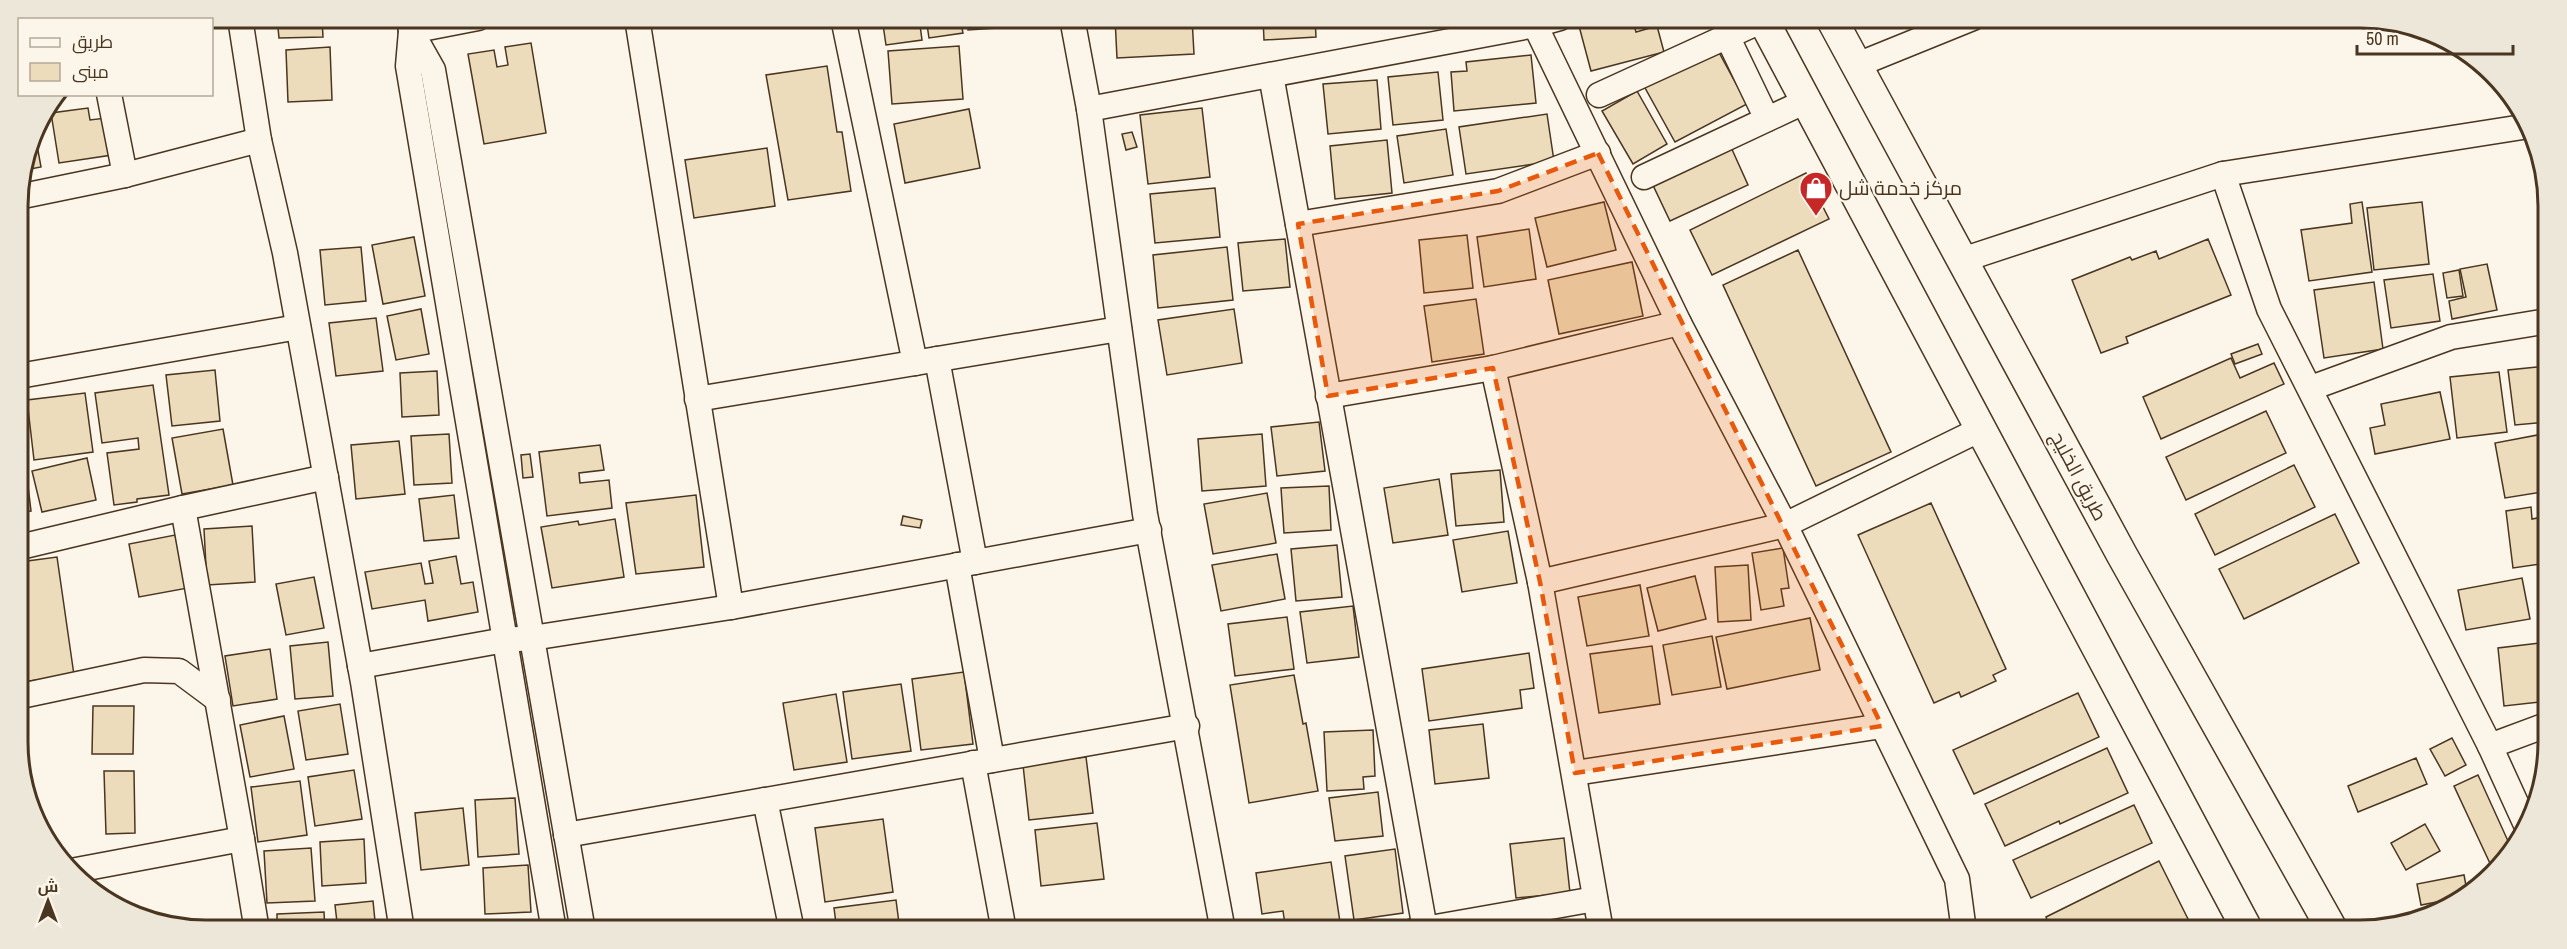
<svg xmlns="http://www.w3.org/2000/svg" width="2567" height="949" font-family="'Archivo Narrow',Cairo,sans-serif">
<rect width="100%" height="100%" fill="#fbf6e9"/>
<g fill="#ecdcbc" stroke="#4a3520" stroke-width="1.5">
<polygon points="277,18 322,18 323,37 279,38"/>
<polygon points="882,18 919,18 922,40 886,45"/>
<polygon points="926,18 960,18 963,33 929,38"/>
<polygon points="968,18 997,18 997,28 968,30"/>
<polygon points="999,18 1029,18 1029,21 999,23"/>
<polygon points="1115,18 1192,18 1194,54 1117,58"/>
<polygon points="1263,18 1315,18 1316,37 1264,40"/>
<polygon points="1612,18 1632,18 1636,32 1657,26 1664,52 1591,71 1579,26"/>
<polygon points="531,43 546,133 484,144 468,54 494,50 497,67 508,65 505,47"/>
<polygon points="959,46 963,99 892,104 888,51"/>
<polygon points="330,47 332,100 288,102 286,50"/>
<polygon points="1716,47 1747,104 1675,142 1644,86"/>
<polygon points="1531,55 1536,103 1454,111 1451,72 1467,71 1466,62"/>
<polygon points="827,66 837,132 842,132 851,191 788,200 766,75"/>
<polygon points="1438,72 1443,120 1393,125 1388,77"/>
<polygon points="1377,80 1381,129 1328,134 1323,84"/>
<polygon points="1637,91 1667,144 1633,164 1602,111"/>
<polygon points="88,108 90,120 106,118 112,155 59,163 51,113"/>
<polygon points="1202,108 1210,177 1148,184 1140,115"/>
<polygon points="969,109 980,168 905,183 894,124"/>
<polygon points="1547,114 1554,161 1466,174 1459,127"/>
<polygon points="1446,129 1453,175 1404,183 1397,136"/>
<polygon points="1132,132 1137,147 1126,150 1122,134"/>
<polygon points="35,134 41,167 25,170"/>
<polygon points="1387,140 1392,193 1335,199 1330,146"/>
<polygon points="1730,145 1748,185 1670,221 1651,181"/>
<polygon points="767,148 775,206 694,218 685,160"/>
<polygon points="1806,173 1829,219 1712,275 1690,230"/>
<polygon points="1215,188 1220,237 1155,243 1150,194"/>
<polygon points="1604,202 1616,250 1547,267 1535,218"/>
<polygon points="2362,202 2372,272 2309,281 2301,230 2352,223 2350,204"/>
<polygon points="2422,202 2429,264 2374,270 2367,208"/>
<polygon points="1529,229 1536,279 1484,287 1477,237"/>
<polygon points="1467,235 1473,288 1424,293 1419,240"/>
<polygon points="414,237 425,296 383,304 372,245"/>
<polygon points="1285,239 1290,287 1243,291 1238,243"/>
<polygon points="2208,239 2231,295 2126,337 2128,343 2101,353 2072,280 2130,257 2132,260 2156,251 2159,259"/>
<polygon points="361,247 366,301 325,305 320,250"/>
<polygon points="1227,247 1233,300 1158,308 1153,255"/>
<polygon points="1798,250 1891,452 1816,486 1723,285"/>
<polygon points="1632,262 1643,316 1559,334 1548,280"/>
<polygon points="2487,264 2497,310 2452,319 2449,301 2466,297 2460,269"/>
<polygon points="2459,270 2463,296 2447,298 2443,273"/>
<polygon points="2433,274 2440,321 2391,328 2384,280"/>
<polygon points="2374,282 2383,349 2324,358 2314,290"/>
<polygon points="1476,299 1484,354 1432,362 1424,306"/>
<polygon points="421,309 429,354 396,360 387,316"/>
<polygon points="1234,309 1242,363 1167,375 1158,320"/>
<polygon points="376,318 383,371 336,376 329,323"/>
<polygon points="2258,344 2262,354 2235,364 2231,354"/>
<polygon points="2231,358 2240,378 2274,363 2284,384 2161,439 2143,397"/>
<polygon points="2548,366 2548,422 2515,425 2508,370"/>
<polygon points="215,370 220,421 172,426 166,375"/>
<polygon points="437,371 439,415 402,417 400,373"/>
<polygon points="2499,372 2507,432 2457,438 2450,377"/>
<polygon points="153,385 169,495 137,499 137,502 114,505 107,453 139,449 138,438 102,443 95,393"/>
<polygon points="2440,392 2450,439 2375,454 2370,428 2385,425 2381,404"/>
<polygon points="85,393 93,452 34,460 27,400"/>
<polygon points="2266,411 2286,453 2186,500 2166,457"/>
<polygon points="1319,422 1325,471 1277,476 1271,427"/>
<polygon points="223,429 233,485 182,494 172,438"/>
<polygon points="2548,433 2548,491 2505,498 2495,443"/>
<polygon points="449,434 452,483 414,485 411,436"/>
<polygon points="1262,434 1266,486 1202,491 1198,439"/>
<polygon points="399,441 405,494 356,499 351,445"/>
<polygon points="600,445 604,470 579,473 580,483 609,480 612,508 547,516 539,452"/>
<polygon points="530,454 533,477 523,478 521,455"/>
<polygon points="87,458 96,500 42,512 32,471"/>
<polygon points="2294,465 2315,507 2215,555 2195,514"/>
<polygon points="26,469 31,511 20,512 20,470"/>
<polygon points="1500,470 1504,522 1456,526 1451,474"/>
<polygon points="1439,479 1448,535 1393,543 1384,488"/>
<polygon points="1329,486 1331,530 1284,533 1281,488"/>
<polygon points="1267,493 1276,543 1213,554 1204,504"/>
<polygon points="454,495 459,538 424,541 419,499"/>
<polygon points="696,495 704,567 636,574 626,503"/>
<polygon points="1931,503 2006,669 1993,675 1996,681 1961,697 1959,692 1934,703 1858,535"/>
<polygon points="2531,507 2532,519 2548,516 2548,563 2513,568 2506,511"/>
<polygon points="2335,514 2359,563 2244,619 2219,569"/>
<polygon points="903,516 922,520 920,528 901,525"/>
<polygon points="615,519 624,577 552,588 541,527 578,521 579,525"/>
<polygon points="252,526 255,582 207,585 204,529"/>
<polygon points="1508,531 1517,583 1462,592 1453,540"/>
<polygon points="175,535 188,588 139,597 129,544"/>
<polygon points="1337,545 1342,597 1296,601 1291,549"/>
<polygon points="1783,548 1789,588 1781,589 1784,606 1761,610 1752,553"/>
<polygon points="1277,554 1285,599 1221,611 1212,565"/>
<polygon points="456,556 461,584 473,582 478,612 428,621 425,600 372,609 365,572 421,563 425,584 433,583 429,561"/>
<polygon points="57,557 74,675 22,682 20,562"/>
<polygon points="1748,565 1751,620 1718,622 1715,567"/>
<polygon points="1695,576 1706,619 1658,631 1647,588"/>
<polygon points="314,577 324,628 286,635 276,584"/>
<polygon points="2522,578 2530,619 2466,630 2458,590"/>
<polygon points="1640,585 1649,636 1587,646 1578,597"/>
<polygon points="1353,606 1359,657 1307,663 1300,612"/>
<polygon points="1287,617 1294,669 1235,676 1228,624"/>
<polygon points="1810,618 1820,670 1727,689 1716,637"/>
<polygon points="1712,636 1721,687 1672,695 1663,645"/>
<polygon points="328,642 333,696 295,699 290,646"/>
<polygon points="2549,642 2549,701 2504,706 2498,648"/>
<polygon points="1652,646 1660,704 1599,713 1590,654"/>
<polygon points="270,649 277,699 233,706 225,656"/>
<polygon points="1529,653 1534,688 1520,690 1522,708 1429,721 1422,669"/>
<polygon points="964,672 973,744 921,750 912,679"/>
<polygon points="1294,675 1303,724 1306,723 1318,791 1249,803 1230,685"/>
<polygon points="901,684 911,751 852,759 843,692"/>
<polygon points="2078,693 2099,737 1974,794 1953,750"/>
<polygon points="836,694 847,762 794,770 783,703"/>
<polygon points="340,704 348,754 306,760 298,711"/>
<polygon points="93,706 134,706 133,754 92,754"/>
<polygon points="284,716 294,769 250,777 240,725"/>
<polygon points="1483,724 1489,778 1435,784 1429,730"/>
<polygon points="1373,730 1375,776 1363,777 1364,789 1327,791 1324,732"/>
<polygon points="2452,738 2466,765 2445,776 2430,749"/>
<polygon points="2107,748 2128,793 2060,824 2059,821 2005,846 1985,804"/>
<polygon points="1086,757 1093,813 1029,820 1023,765"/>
<polygon points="2416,758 2427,784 2358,812 2348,786"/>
<polygon points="354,770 362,819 315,826 308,777"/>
<polygon points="104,771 134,771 135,833 106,834"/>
<polygon points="2478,775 2513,852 2494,872 2454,786"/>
<polygon points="300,781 307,835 258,842 251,787"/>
<polygon points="1378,792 1383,836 1335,841 1329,798"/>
<polygon points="515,798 519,854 478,857 475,800"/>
<polygon points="2134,805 2152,843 2031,898 2013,860"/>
<polygon points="463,808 469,865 421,870 415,813"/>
<polygon points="883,819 893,892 825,902 815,828"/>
<polygon points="1097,823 1104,879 1041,886 1035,830"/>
<polygon points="2425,824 2440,851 2406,870 2391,843"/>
<polygon points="1564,838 1570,893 1516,898 1510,844"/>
<polygon points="364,839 366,883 322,886 320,842"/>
<polygon points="311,848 315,901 267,903 264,851"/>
<polygon points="1395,849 1403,913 1354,920 1345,856"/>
<polygon points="2159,861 2194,931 2051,931 2046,917"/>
<polygon points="1331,862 1341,929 1286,931 1283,911 1262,914 1256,873"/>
<polygon points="528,865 531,912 485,914 483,868"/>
<polygon points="2464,875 2468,896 2421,905 2417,884"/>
<polygon points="896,900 900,931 837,931 834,908"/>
<polygon points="373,901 376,931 338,931 335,905"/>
<polygon points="324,912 325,931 277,931 277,914"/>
<polygon points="246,927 246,931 202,930"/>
</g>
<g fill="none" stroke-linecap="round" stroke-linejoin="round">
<g stroke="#4a3520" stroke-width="27">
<g id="minor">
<polyline points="240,18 259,140 285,253 363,682 402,931"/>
<polyline points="409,18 411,31 408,66 554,931"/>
<polyline points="637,18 731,607 1149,530"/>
<polyline points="843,18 915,363"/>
<polyline points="1072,18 1089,109 1145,514 1223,931"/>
<polyline points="1535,25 1679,323 1785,525 1957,879 1964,931"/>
<polyline points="411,31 433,70 583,931"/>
<polyline points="411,31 478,18"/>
<polyline points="1727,36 1767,119"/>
<polyline points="1857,65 1973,18"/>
<polyline points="1271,75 1425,929"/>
<polyline points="109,94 125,175"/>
<polyline points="1599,95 1763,20"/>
<polyline points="1089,109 1535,25 1560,18"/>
<polyline points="2223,174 2269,309 2490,746 2527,827"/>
<polyline points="1644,177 1806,101"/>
<polyline points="18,197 125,175 259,140"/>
<polyline points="1298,224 1498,191 1598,153"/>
<polyline points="1962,260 2223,174 2529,126"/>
<polyline points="937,359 975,562"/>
<polyline points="1493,368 1540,582 1601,931"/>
<polyline points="19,376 298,327"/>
<polyline points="2311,388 2451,337 2548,321"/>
<polyline points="1328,396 1493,368 1679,323"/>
<polyline points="697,399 1119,329"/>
<polyline points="183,508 326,477"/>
<polyline points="20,547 183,508 242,839 71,871"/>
<polyline points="957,565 992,760"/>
<polyline points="1540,582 1785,525 1981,429"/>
<polyline points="360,666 505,640 532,638 731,607"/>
<polyline points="21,696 144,670 179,671 218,700"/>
<polyline points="2490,746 2549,724"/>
<polyline points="973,763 1004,931"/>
<polyline points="1575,773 1882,726"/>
<polyline points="765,800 792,931"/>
<polyline points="566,835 1187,726"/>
<polyline points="242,839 257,931"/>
<polyline points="1413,931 1595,899"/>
</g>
</g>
<g stroke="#4a3520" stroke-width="33">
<g id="major">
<polyline points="1762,18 2248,931"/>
<polyline points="1831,18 2122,555 2333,931"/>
</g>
</g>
<use href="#minor" stroke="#fbf6e9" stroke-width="24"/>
<use href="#major" stroke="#fbf6e9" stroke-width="30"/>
</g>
<path fill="#e8590c" fill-opacity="0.2" stroke="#e8590c" stroke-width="4.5" stroke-dasharray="12 8" stroke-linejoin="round" d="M1598,153L1882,726L1575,773L1540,582L1493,368L1328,396L1298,224L1498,191Z"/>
<defs>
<g id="shop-pin" transform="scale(1.725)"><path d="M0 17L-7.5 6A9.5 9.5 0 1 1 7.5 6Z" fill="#c62828" stroke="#fbf6e9"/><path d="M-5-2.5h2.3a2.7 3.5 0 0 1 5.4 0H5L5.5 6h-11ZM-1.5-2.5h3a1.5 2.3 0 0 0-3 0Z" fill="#fff"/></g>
</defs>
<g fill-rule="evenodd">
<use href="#shop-pin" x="1816" y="188"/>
</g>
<g text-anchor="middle" stroke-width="4.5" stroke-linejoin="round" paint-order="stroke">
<g font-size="20" fill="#4a3520" stroke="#fbf6e9" text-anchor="start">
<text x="1839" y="195">مركز خدمة شل</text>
</g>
<g font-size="20" fill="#4a3520" stroke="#fbf6e9">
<text transform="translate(2079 476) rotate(62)" y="7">طريق الخليج</text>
</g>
</g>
<path d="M0 0H2567V949H0ZM206 28H2360A178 178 0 0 1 2538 206V742A178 178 0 0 1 2360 920H206A178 178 0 0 1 28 742V206A178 178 0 0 1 206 28Z" fill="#ede7d9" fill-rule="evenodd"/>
<path fill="none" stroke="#4a3520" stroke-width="3" d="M206 28H2360A178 178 0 0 1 2538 206V742A178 178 0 0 1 2360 920H206A178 178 0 0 1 28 742V206A178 178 0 0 1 206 28Z"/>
<rect x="18" y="18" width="195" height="78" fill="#fbf6e9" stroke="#b4a999" stroke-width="1.5"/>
<rect x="30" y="38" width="30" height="9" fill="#fbf6e9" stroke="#b4a999" stroke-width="1.5"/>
<text x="72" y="48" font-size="18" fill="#4a3520">طريق</text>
<rect x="30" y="63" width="30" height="18" fill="#ecdcbc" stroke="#b4a999" stroke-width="1.5"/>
<text x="72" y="78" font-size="18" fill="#4a3520">مبنى</text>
<g transform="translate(48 901)" stroke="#fbf6e9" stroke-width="4.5" paint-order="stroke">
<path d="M0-4.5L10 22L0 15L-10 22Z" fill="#4a3520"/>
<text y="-9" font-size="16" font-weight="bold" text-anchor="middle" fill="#4a3520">ش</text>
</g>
<path d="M2357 45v9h156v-9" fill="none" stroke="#4a3520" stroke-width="3"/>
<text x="2366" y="45" font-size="18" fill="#4a3520" stroke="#fbf6e9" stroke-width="4.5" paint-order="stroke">50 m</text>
</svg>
